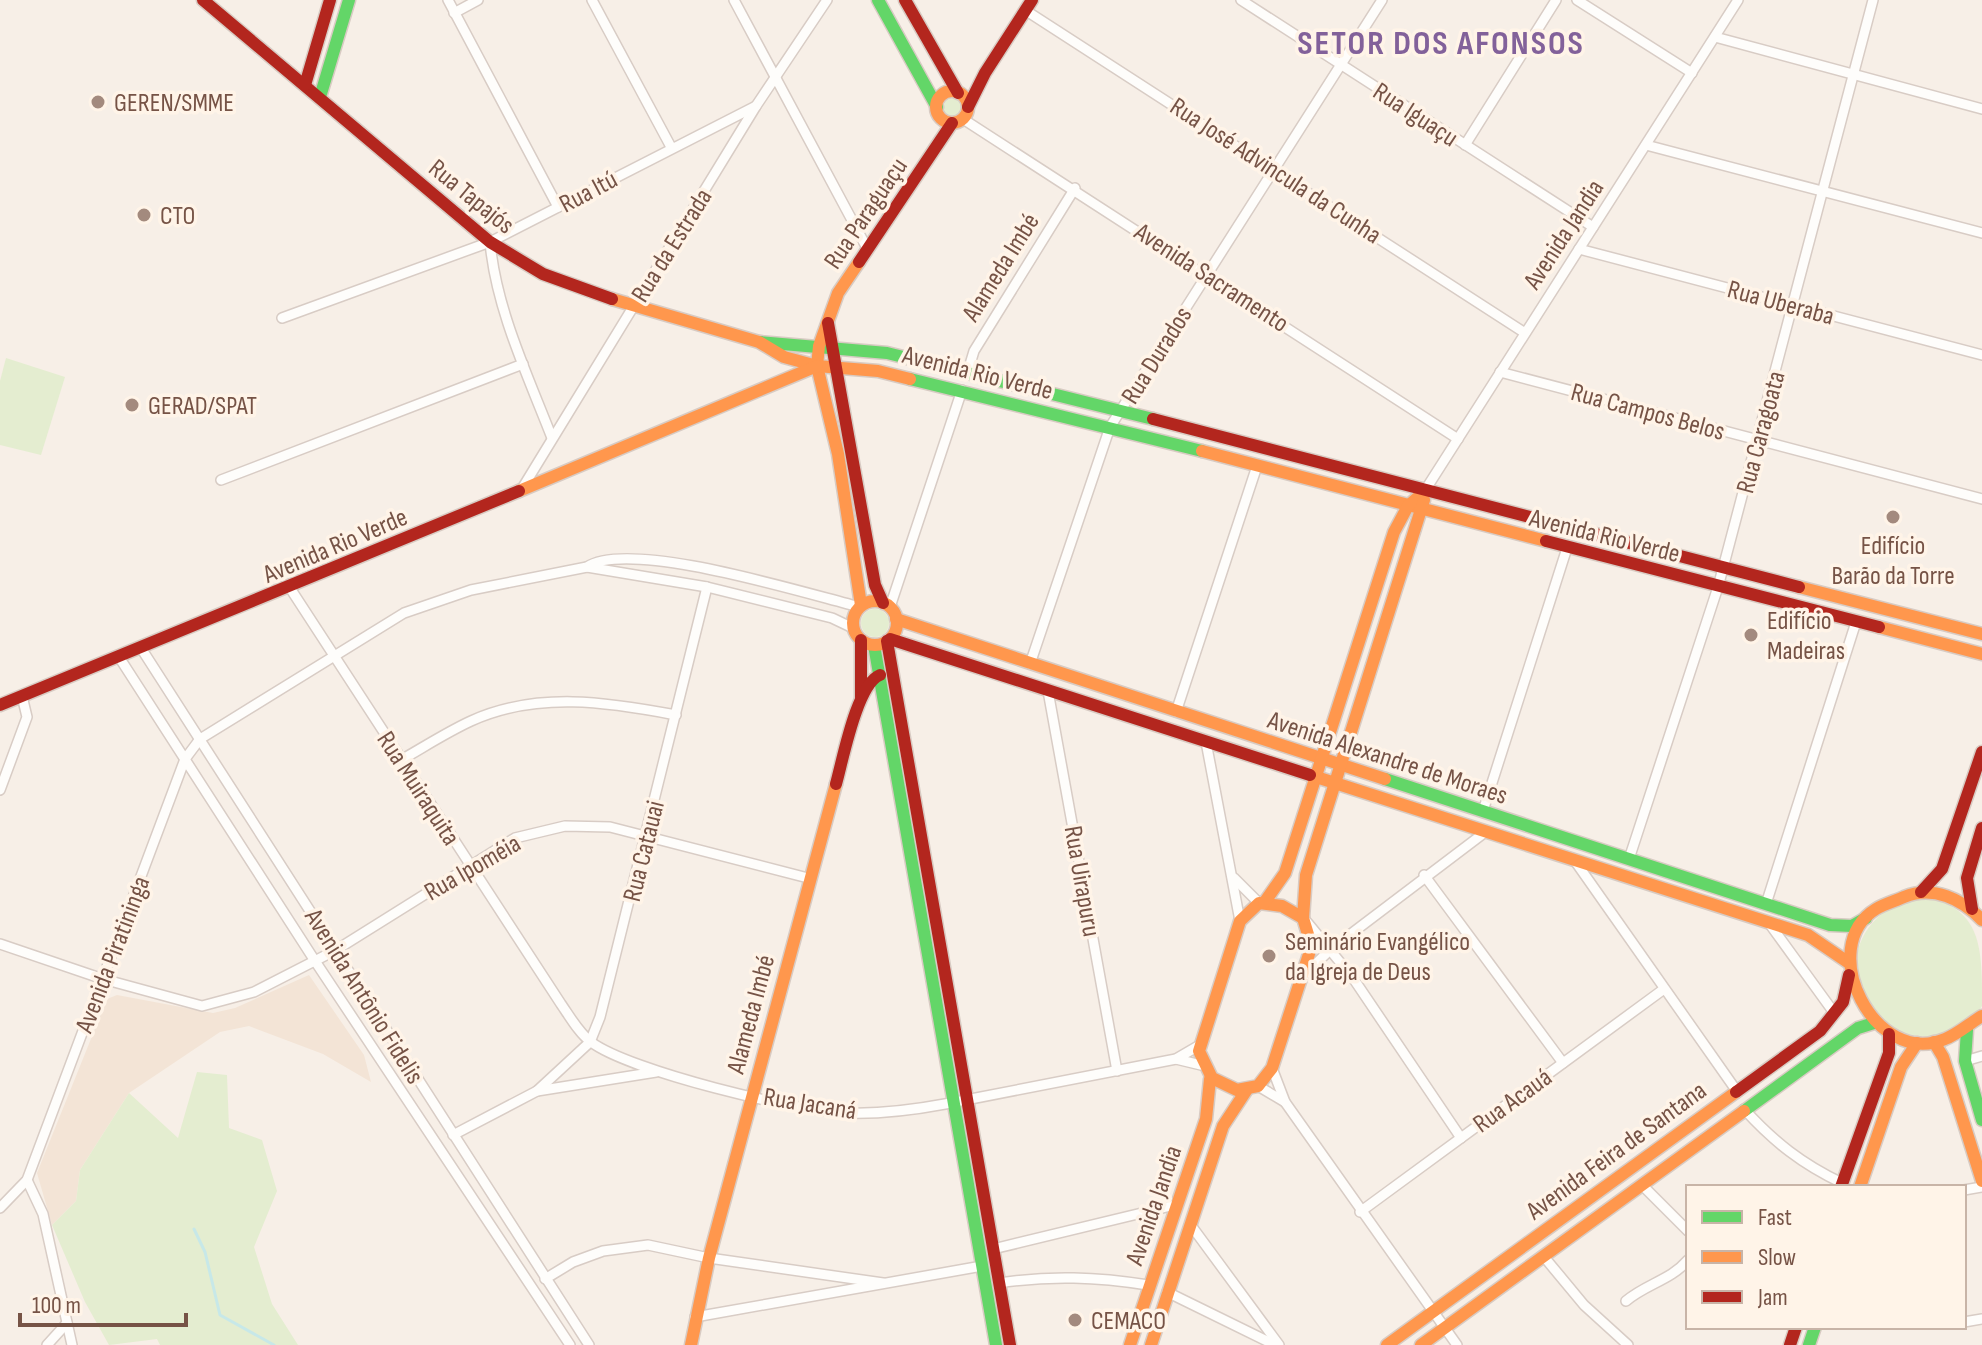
<svg xmlns="http://www.w3.org/2000/svg" width="1982" height="1345" font-family="'Sofia Sans Condensed',sans-serif">
<rect width="100%" height="100%" fill="#f7efe7"/>
<polygon fill="#f3e4d6" points="309,975 364,1055 371,1082 323,1054 249,1026 220,1032 129,1093 80,1170 76,1201 52,1225 37,1173 107,999 117,995 213,1013 235,1008"/>
<g fill="#e4edd0">
<circle cx="953" cy="108" r="10"/>
<polygon points="6,358 65,377 41,455 0,445 0,381"/>
<circle cx="875" cy="623" r="14"/>
<path d="M1926,896C1982,911 1982,946 1982,1006C1970,1024 1951,1034 1930,1036C1842,1041 1822,912 1926,896Z"/>
<polygon points="197,1072 227,1075 229,1128 262,1140 277,1191 254,1247 272,1304 298,1345 160,1345 157,1339 109,1345 85,1302 52,1225 76,1201 80,1170 129,1093 178,1138"/>
</g>
<g fill="none" stroke-linecap="round" stroke-linejoin="round">
<polyline stroke="#c7e8e8" stroke-width="3" points="194,1229 205,1252 220,1315 274,1345"/>
<g stroke="#d8ccc5" stroke-width="12">
<g id="street">
<polyline points="448,0 558,207"/>
<polyline points="592,0 671,147"/>
<polyline points="734,0 868,250"/>
<polyline points="1241,0 1593,227"/>
<polyline points="1577,0 1692,73"/>
<polyline points="1025,10 1525,333"/>
<polyline points="454,13 478,0"/>
<polyline points="1715,37 1982,109"/>
<polyline points="963,119 1458,439"/>
<polyline points="1465,145 1556,0"/>
<polyline points="1646,145 1982,233"/>
<path d="M490,242C496,309 528,376 552,438"/>
<polyline points="1579,249 1982,355"/>
<polyline points="282,318 490,242 756,106"/>
<polyline points="968,371 974,351 1075,188"/>
<polyline points="1500,372 1982,499"/>
<polyline points="221,480 523,364"/>
<polyline points="520,492 756,106 827,0"/>
<polyline points="1424,492 1738,0"/>
<polyline points="587,567 707,587 832,618 853,628"/>
<path d="M290,588L561,1004C570,1017 579,1033 591,1042C630,1071 798,1112 848,1113C881,1114 913,1110 945,1104L1176,1059L1200,1045"/>
<polyline points="890,607 962,390"/>
<polyline points="141,648 589,1345"/>
<polyline points="119,657 315,961 570,1345"/>
<polyline points="1030,664 1110,427 1382,0"/>
<polyline points="1048,691 1117,1071"/>
<polyline points="1176,712 1257,466"/>
<polyline points="1206,742 1240,921"/>
<path d="M401,760C424,747 447,732 471,721C537,691 608,702 676,715"/>
<polyline points="0,790 27,717 22,696"/>
<polyline points="1483,811 1567,548"/>
<polyline points="1629,859 1718,587 1873,0"/>
<polyline points="1575,861 1736,1090"/>
<polyline points="1424,875 1563,1063"/>
<polyline points="1234,878 1259,903"/>
<polyline points="1766,904 1856,622"/>
<polyline points="1307,922 1353,978 1461,1138"/>
<polyline points="1769,923 1835,1014"/>
<polyline points="0,944 103,979 202,1006 254,992 336,950 515,838 565,826 610,827 808,878"/>
<polyline points="1305,974 1331,949 1484,833"/>
<polyline points="1176,1059 1201,1065"/>
<polyline points="1965,1061 1982,1056"/>
<polyline points="1272,1068 1285,1102 1457,1345"/>
<polyline points="1258,1086 1285,1102"/>
<polyline points="537,1091 590,1042 600,1017 707,587"/>
<path d="M1744,1109C1774,1142 1802,1164 1842,1183"/>
<polyline points="453,1135 537,1091 656,1072"/>
<polyline points="27,1180 43,1214 72,1345"/>
<polyline points="1643,1186 1688,1231"/>
<polyline points="1964,1190 1982,1187"/>
<path d="M0,1208L27,1180L185,759L200,739L404,613L471,590L587,567C629,538 807,594 860,607"/>
<polyline points="1360,1212 1664,989"/>
<polyline points="1190,1224 1279,1345"/>
<polyline points="993,1249 1175,1205"/>
<polyline points="1545,1258 1584,1305 1628,1345"/>
<polyline points="545,1279 573,1262 603,1251 648,1245 709,1258 883,1283"/>
<path d="M999,1283C1051,1275 1097,1277 1148,1285"/>
<polyline points="1167,1292 1275,1345"/>
<path d="M1626,1301C1646,1284 1671,1280 1688,1260"/>
<polyline points="695,1317 982,1266"/>
<polyline points="1964,1322 1982,1319"/>
<polyline points="47,1345 67,1323"/>
</g>
</g>
<g stroke="#d8cbc3" stroke-width="15">
<g id="fast">
<polyline points="878,0 937,107"/>
<polyline points="320,97 349,0"/>
<polyline points="760,342 887,353 1153,419"/>
<polyline points="910,379 1202,451"/>
<polyline points="874,645 996,1345"/>
<polyline points="1385,779 1830,925 1852,926 1866,918"/>
<polyline points="1967,1030 1965,1061 1982,1120"/>
<polyline points="1744,1111 1858,1028 1874,1023"/>
<polyline points="1809,1345 1815,1327"/>
</g>
</g>
<g stroke="#d8cbc3" stroke-width="15">
<g id="slow">
<circle cx="952" cy="107" r="16"/>
<polyline points="859,262 838,293 819,346 817,366 838,454 861,605"/>
<polyline points="612,299 759,342 784,357 817,366 878,371 910,379"/>
<polyline points="1202,451 1546,541"/>
<polyline points="519,491 817,366"/>
<polyline points="1799,587 1982,634"/>
<circle cx="875" cy="623" r="22"/>
<polyline points="896,619 1385,779"/>
<polyline points="1879,627 1982,654"/>
<polyline points="1310,775 1808,935 1849,963"/>
<polygon points="1259,903 1282,906 1303,918 1310,941 1309,954 1272,1068 1258,1086 1237,1090 1212,1078 1199,1051 1240,921"/>
<polyline points="1264,903 1285,873 1394,532 1408,506 1424,492"/>
<polyline points="1303,918 1306,875 1424,500"/>
<path d="M1982,920C1962,899 1933,885 1904,897C1895,901 1884,904 1876,909C1814,947 1875,1069 1945,1039C1958,1034 1970,1023 1982,1016"/>
<polyline points="1934,1042 1943,1057 1982,1181"/>
<polyline points="1860,1187 1901,1067 1917,1043"/>
<polyline points="691,1345 709,1258 836,784"/>
<polyline points="1130,1345 1206,1119 1210,1079"/>
<polyline points="1151,1345 1223,1126 1246,1091"/>
<polyline points="1387,1345 1736,1092"/>
<polyline points="1421,1345 1744,1111"/>
</g>
</g>
<g stroke="#d8cbc3" stroke-width="15">
<g id="jam">
<polyline points="203,0 490,242 543,274 612,299"/>
<polyline points="905,0 958,93"/>
<polyline points="305,85 330,0"/>
<polyline points="968,107 985,73 1032,0"/>
<polyline points="859,262 952,123"/>
<polyline points="828,323 875,585 883,603"/>
<polyline points="1153,419 1799,587"/>
<polyline points="1546,541 1879,627"/>
<polyline points="890,639 1310,775"/>
<polyline points="861,640 861,697"/>
<polyline points="887,641 1010,1345"/>
<polyline points="0,705 519,491"/>
<path d="M836,784C843,759 857,684 880,675"/>
<polyline points="1921,892 1942,869 1982,752"/>
<polyline points="1972,909 1967,878 1982,828"/>
<polyline points="1736,1092 1820,1031 1843,1002 1849,975"/>
<polyline points="1841,1187 1889,1053 1889,1034"/>
<polyline points="1790,1345 1796,1327"/>
</g>
</g>
<use href="#street" stroke="#fefdfb" stroke-width="9"/>
<use href="#fast" stroke="#63d668" stroke-width="12"/>
<use href="#slow" stroke="#ff974d" stroke-width="12"/>
<use href="#jam" stroke="#b3261e" stroke-width="12"/>
</g>
<g fill="#a38a7e" stroke="#fff4e8" stroke-width="3">
<circle cx="98" cy="102" r="8"/>
<circle cx="144" cy="215" r="8"/>
<circle cx="132" cy="405" r="8"/>
<circle cx="1893" cy="517" r="8"/>
<circle cx="1751" cy="635" r="8"/>
<circle cx="1269" cy="956" r="8"/>
<circle cx="1075" cy="1320" r="8"/>
</g>
<g text-anchor="middle" stroke-width="7" stroke-linejoin="round" paint-order="stroke">
<g font-size="26" fill="#765346" stroke="#fff4e8" text-anchor="start">
<text x="114" y="111">GEREN/SMME</text>
<text x="160" y="224">CTO</text>
<text x="148" y="414">GERAD/SPAT</text>
<text x="1893" y="554" text-anchor="middle">Edifício<tspan x="1893" dy="30">Barão da Torre</tspan></text>
<text x="1767" y="629">Edifício<tspan x="1767" dy="30">Madeiras</tspan></text>
<text x="1285" y="950">Seminário Evangélico<tspan x="1285" dy="30">da Igreja de Deus</tspan></text>
<text x="1091" y="1329">CEMACO</text>
</g>
<g font-size="26" fill="#765346" stroke="#fff4e8">
<text transform="translate(1416 114) rotate(33)" y="9">Rua Iguaçu</text>
<text transform="translate(1276 170) rotate(33)" y="9">Rua José Advincula da Cunha</text>
<text transform="translate(588 191) rotate(-28)" y="9">Rua Itú</text>
<text transform="translate(472 196) rotate(39)" y="9">Rua Tapajós</text>
<text transform="translate(865 213) rotate(-56)" y="9">Rua Paraguaçu</text>
<text transform="translate(1563 234) rotate(-57)" y="9">Avenida Jandia</text>
<text transform="translate(671 245) rotate(-58)" y="9">Rua da Estrada</text>
<text transform="translate(1000 267) rotate(-58)" y="9">Alameda Imbé</text>
<text transform="translate(1212 277) rotate(33)" y="9">Avenida Sacramento</text>
<text transform="translate(1781 302) rotate(15)" y="9">Rua Uberaba</text>
<text transform="translate(1156 355) rotate(-58)" y="9">Rua Durados</text>
<text transform="translate(978 372) rotate(14)" y="9">Avenida Rio Verde</text>
<text transform="translate(1648 411) rotate(15)" y="9">Rua Campos Belos</text>
<text transform="translate(1760 432) rotate(-75)" y="9">Rua Caragoata</text>
<text transform="translate(1605 535) rotate(14)" y="9">Avenida Rio Verde</text>
<text transform="translate(335 545) rotate(-23)" y="9">Avenida Rio Verde</text>
<text transform="translate(1388 757) rotate(18)" y="9">Avenida Alexandre de Moraes</text>
<text transform="translate(419 788) rotate(57)" y="9">Rua Muiraquita</text>
<text transform="translate(643 851) rotate(-76)" y="9">Rua Catauai</text>
<text transform="translate(472 867) rotate(-30)" y="9">Rua Ipoméia</text>
<text transform="translate(1083 881) rotate(80)" y="9">Rua Uirapuru</text>
<text transform="translate(112 954) rotate(-69)" y="9">Avenida Piratininga</text>
<text transform="translate(365 996) rotate(58)" y="9">Avenida Antônio Fidelis</text>
<text transform="translate(750 1014) rotate(-75)" y="9">Alameda Imbé</text>
<text transform="translate(1512 1100) rotate(-36)" y="9">Rua Acauá</text>
<text transform="translate(810 1103) rotate(9)" y="9">Rua Jacaná</text>
<text transform="translate(1616 1150) rotate(-36)" y="9">Avenida Feira de Santana</text>
<text transform="translate(1153 1205) rotate(-71)" y="9">Avenida Jandia</text>
</g>
<g font-size="34" font-weight="bold" letter-spacing="2" fill="#82619a" stroke="#fff4e8">
<text x="1441" y="54">SETOR DOS AFONSOS</text>
</g>
</g>
<rect x="1686" y="1185" width="280" height="144" fill="#fff4e8" stroke="#c8b4a7" stroke-width="2"/>
<rect x="1702" y="1211" width="40" height="12" fill="#63d668" stroke="#c8b4a7" stroke-width="2"/>
<text x="1758" y="1225" font-size="24" fill="#765346">Fast</text>
<rect x="1702" y="1251" width="40" height="12" fill="#ff974d" stroke="#c8b4a7" stroke-width="2"/>
<text x="1758" y="1265" font-size="24" fill="#765346">Slow</text>
<rect x="1702" y="1291" width="40" height="12" fill="#b3261e" stroke="#c8b4a7" stroke-width="2"/>
<text x="1758" y="1305" font-size="24" fill="#765346">Jam</text>
<path d="M20 1313v12h166v-12" fill="none" stroke="#765346" stroke-width="4"/>
<text x="32" y="1313" font-size="24" fill="#765346" stroke="#fff4e8" stroke-width="6" paint-order="stroke">100 m</text>
</svg>
